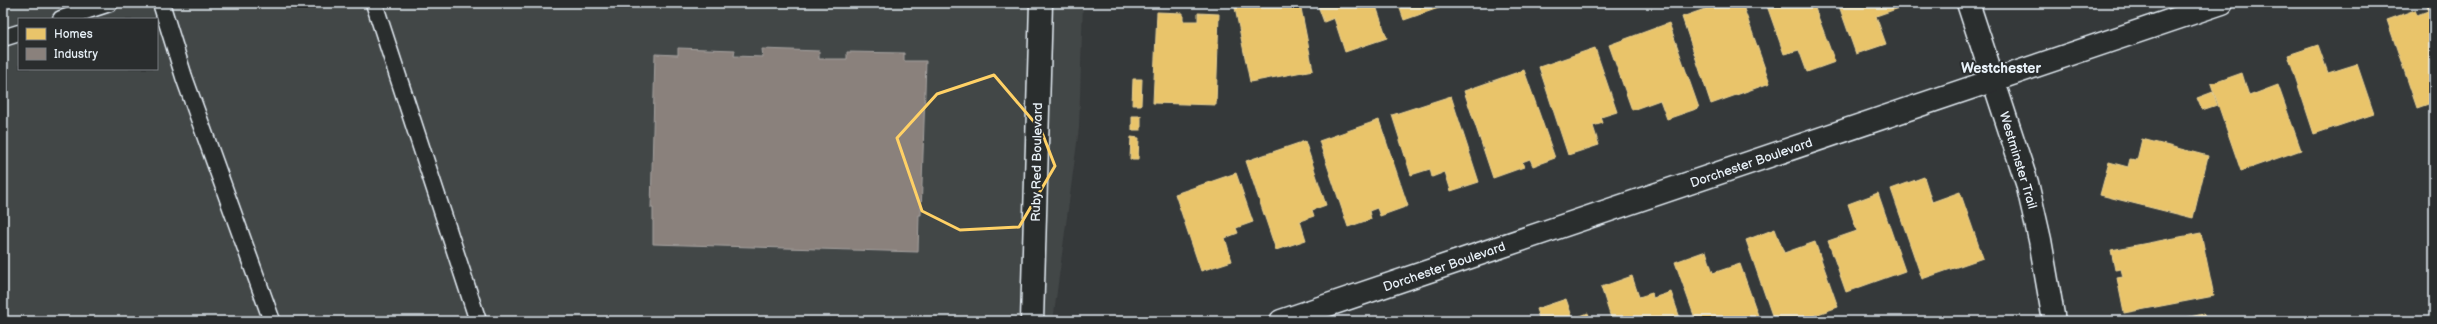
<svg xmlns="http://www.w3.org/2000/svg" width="2437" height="324" font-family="'Balsamiq Sans',sans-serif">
<rect width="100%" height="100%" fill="#35393a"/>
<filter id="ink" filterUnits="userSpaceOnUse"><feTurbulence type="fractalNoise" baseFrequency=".025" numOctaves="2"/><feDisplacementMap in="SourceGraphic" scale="8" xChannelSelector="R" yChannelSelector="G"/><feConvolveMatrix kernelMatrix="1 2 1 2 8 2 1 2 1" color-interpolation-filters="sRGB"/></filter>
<g filter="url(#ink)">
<path fill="#424647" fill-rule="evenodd" d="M3,3H1083L1079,128L1053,321H3ZM19,19H157V69H19Z"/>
<g fill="#e9c46a" stroke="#e9d295">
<polygon points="1234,3 1300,3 1313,70 1250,82"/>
<polygon points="1317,3 1375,3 1387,38 1345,52 1334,18 1324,22"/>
<polygon points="1398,3 1453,3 1404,20"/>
<polygon points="1722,3 1742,3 1770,83 1711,104 1682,17"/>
<polygon points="1766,3 1813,3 1835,62 1807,72 1799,50 1784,54"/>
<polygon points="1838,3 1904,3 1905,6 1876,16 1886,44 1856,54"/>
<polygon points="2434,3 2434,102 2417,108 2387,20 2415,10 2417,15 2428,11 2426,6"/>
<polygon points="1157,12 1183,13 1183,21 1198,21 1198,13 1219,14 1216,105 1153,103"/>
<polygon points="1669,23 1699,108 1667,119 1660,100 1632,110 1609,45"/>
<polygon points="2318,45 2328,73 2357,64 2374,114 2314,134 2288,55"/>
<polygon points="1595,48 1617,112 1601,117 1603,123 1593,126 1599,145 1568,155 1539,67"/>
<polygon points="1524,70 1555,158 1533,166 1530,159 1522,162 1524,167 1493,178 1464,91"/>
<polygon points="2242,73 2249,96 2278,85 2301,150 2241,171 2211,84"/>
<polygon points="1133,79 1142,79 1141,105 1132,105"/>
<polygon points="2213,92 2217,105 2202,110 2197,98"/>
<polygon points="1451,96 1479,182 1451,191 1445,172 1432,177 1430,169 1411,175 1392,115"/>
<rect x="1132" y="116" width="9" height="14"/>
<polygon points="1379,120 1408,206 1380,216 1377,208 1369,211 1371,219 1348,227 1319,141"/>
<polygon points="1131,137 1139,138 1138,159 1130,159"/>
<polygon points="2142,139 2208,156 2193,218 2100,195 2109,162 2128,167 2130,159 2137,160"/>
<polygon points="1305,141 1326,205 1312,210 1314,216 1300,221 1306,240 1276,250 1246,161"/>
<polygon points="1236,173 1253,222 1236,228 1238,233 1225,238 1232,261 1201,271 1175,194"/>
<polygon points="1924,177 1932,202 1960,192 1983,258 1922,279 1891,189"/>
<polygon points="1878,193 1905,271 1846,292 1828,241 1857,231 1848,204"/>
<polygon points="1775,229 1784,253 1815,242 1838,307 1798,321 1774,321 1746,240"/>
<polygon points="2201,233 2214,296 2124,313 2117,278 2123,277 2121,269 2115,270 2111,250"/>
<polygon points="1706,251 1713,273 1740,264 1760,321 1696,321 1675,262"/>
<polygon points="1632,276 1639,297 1652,293 1653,298 1671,292 1681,321 1612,321 1601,287"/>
<polygon points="1566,299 1573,319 1588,313 1591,321 1540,321 1536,309"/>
<polygon points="2204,314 2205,321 2170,321"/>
</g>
<polygon fill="#8a817c" stroke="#a6a3a1" points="678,48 735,50 734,56 763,57 762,49 819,51 819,59 847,59 847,52 904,53 904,61 926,61 921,215 919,215 918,252 653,244 653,208 651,208 655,54 678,55"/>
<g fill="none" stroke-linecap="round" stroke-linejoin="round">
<g stroke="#e8f1f8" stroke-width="19">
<g id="lane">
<polyline points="161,3 184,77 272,321"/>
<polyline points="374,3 478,321"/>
<polyline points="61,19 110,3"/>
<polyline points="3,38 19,33"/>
</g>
</g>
<g stroke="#e8f1f8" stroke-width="25">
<g id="street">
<polyline points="1968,3 2027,183 2040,240 2054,321"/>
<polyline points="1032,321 1041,3"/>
<polyline points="1281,321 2222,3"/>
</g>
</g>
<use href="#lane" stroke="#2a2d2e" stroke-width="16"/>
<use href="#street" stroke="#2a2d2e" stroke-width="22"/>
</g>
</g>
<path fill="none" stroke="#ffd166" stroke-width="3" stroke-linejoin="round" d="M994,75L1041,130L1055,166L1019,227L960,230L922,211L897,138L937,94Z"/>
<g text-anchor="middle" stroke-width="4" stroke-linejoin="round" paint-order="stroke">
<g font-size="13" fill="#e8f1f8" stroke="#2a2d2e">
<text transform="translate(2019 160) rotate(73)" y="5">Westminster Trail</text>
<text transform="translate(1036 162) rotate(-89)" y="5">Ruby Red Boulevard</text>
<text transform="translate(1751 162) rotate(-19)" y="5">Dorchester Boulevard</text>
<text transform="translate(1444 266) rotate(-19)" y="5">Dorchester Boulevard</text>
</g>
<g font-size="14" font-weight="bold" fill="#e8f1f8" stroke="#2a2d2e">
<text x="2001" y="73">Westchester</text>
</g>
</g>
<rect width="2437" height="324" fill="none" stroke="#2a2d2e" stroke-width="16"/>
<rect x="8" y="8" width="2421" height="308" fill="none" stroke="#e8f1f8" stroke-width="1.5" filter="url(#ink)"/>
<rect x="18" y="18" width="140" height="52" fill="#2a2d2e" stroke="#767b7f"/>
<rect x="26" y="28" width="20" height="12" fill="#e9c46a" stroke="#767b7f"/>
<text x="54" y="38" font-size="12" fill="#e8f1f8">Homes</text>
<rect x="26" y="48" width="20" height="12" fill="#8a817c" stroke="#767b7f"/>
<text x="54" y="58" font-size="12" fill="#e8f1f8">Industry</text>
</svg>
